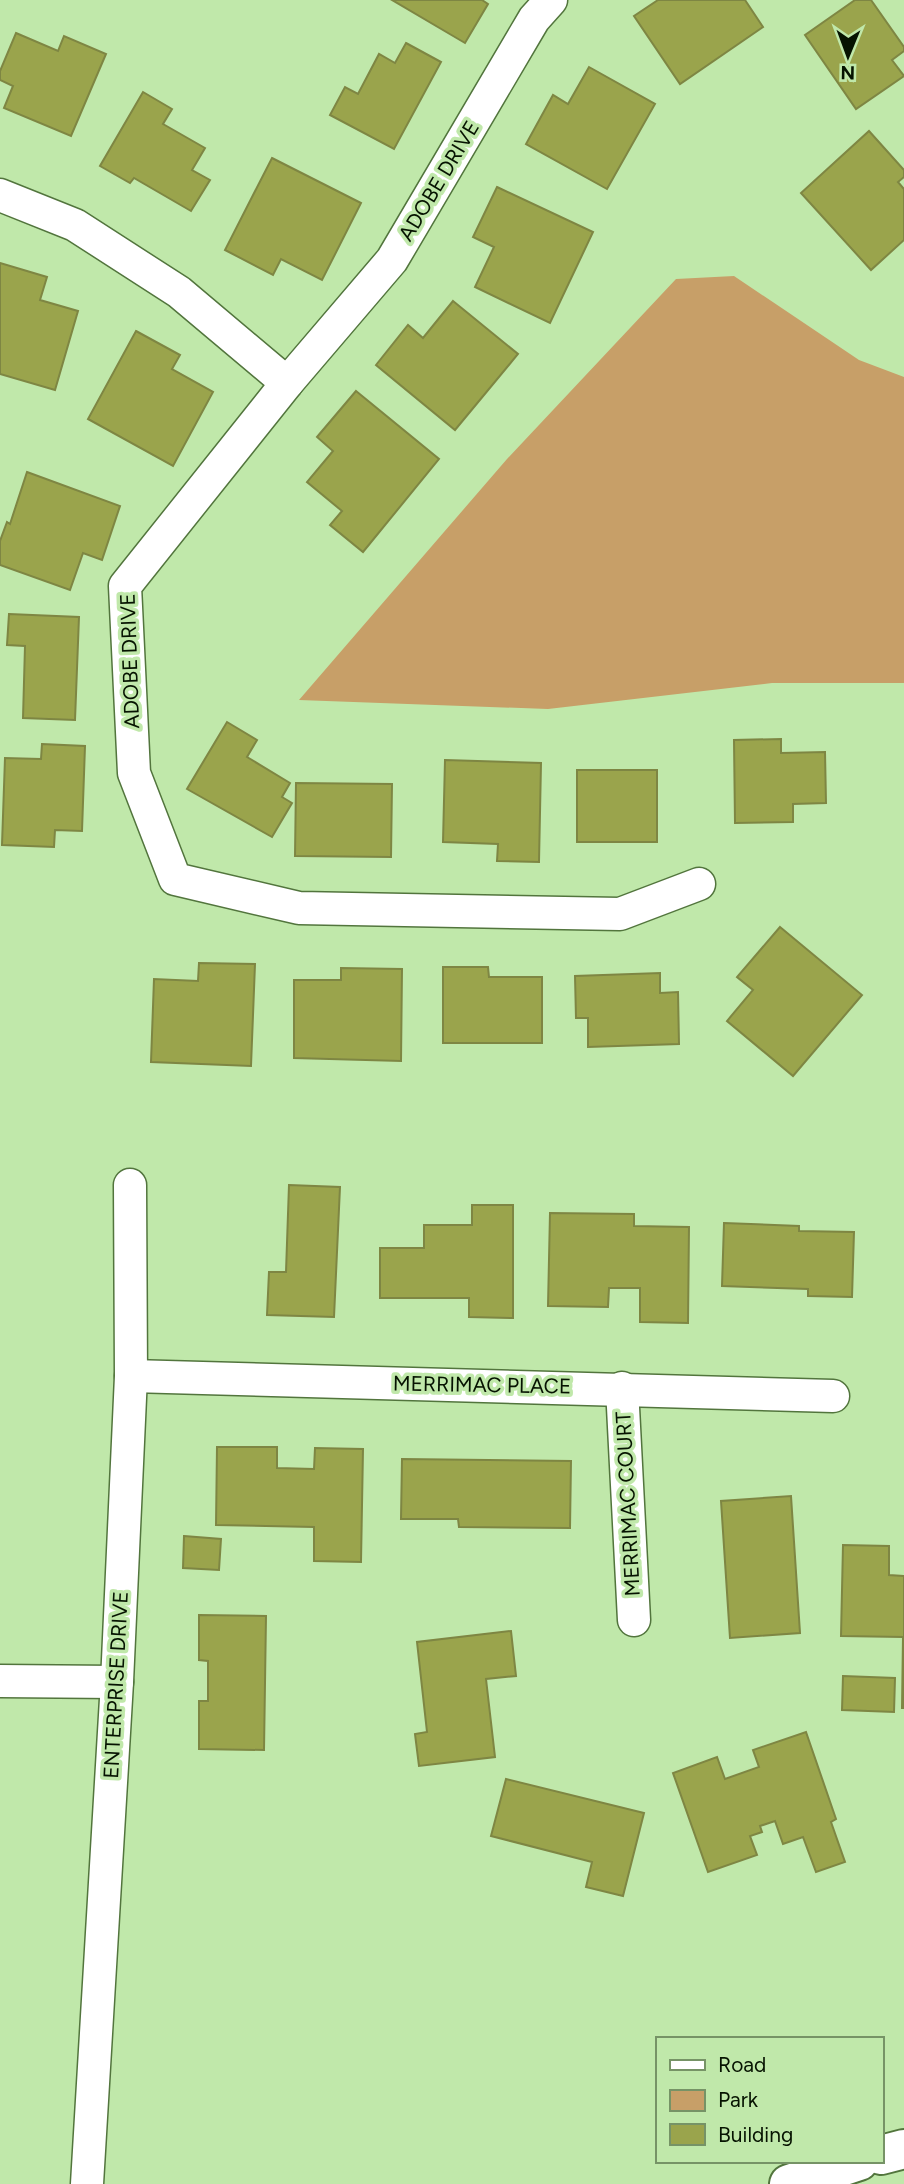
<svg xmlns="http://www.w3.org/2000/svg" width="904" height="2184" font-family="Figtree,sans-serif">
<rect width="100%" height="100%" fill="#c0e8aa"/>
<polygon fill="#c79f68" points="734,276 859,360 904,377 904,683 772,683 548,709 299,700 507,459 676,279"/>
<g fill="#9aa44c" stroke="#7e8643" stroke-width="2">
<polygon points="392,0 482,0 488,4 465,43"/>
<polygon points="658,0 745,0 763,27 680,84 634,16"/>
<polygon points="855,0 871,0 904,47 904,51 892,60 904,76 856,109 805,35"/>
<polygon points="16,33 58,51 64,36 106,54 71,136 4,108 13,86 0,80 0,71"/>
<polygon points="406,43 441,62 394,149 330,115 345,87 358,94 379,54 395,63"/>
<polygon points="589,67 655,104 607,189 526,144 553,95 568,104"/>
<polygon points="143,92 172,109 163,124 205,148 192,170 210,180 191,211 134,178 130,183 100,166"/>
<polygon points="869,131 904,170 904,177 898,182 904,189 904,240 871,270 801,193"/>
<polygon points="272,158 361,203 322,280 281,259 273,275 225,250"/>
<polygon points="497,187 593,232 550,323 475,287 494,247 473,237"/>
<polygon points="0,263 47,277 40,300 78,311 55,390 0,374"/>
<polygon points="453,301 518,354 455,430 376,365 408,325 423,338"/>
<polygon points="136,331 180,355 172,369 213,392 173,466 88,419"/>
<polygon points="356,391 439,459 363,552 330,525 342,511 307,482 333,451 317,437"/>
<polygon points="27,472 120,506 102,560 83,553 70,590 0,565 0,541 7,522 10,524"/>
<polygon points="9,614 79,617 75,720 23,718 25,646 7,645"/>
<polygon points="227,722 257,740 247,757 290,783 282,797 292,803 272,837 187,789"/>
<polygon points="781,739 781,753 825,752 826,803 793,804 793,822 735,823 734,740"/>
<polygon points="42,744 85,746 82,831 55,830 54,847 2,845 5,758 41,759"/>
<polygon points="445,760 541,763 539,862 497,861 498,844 443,842"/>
<rect x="577" y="770" width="80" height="72"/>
<polygon points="296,783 392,784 391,857 295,856"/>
<polygon points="780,927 862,995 793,1076 727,1021 753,990 737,977"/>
<polygon points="199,963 255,964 251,1066 151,1062 154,979 198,981"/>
<polygon points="443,967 488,967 489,977 542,977 542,1043 443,1043"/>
<polygon points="341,968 402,969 401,1061 294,1058 294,980 341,980"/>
<polygon points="660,973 660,993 678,992 679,1044 588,1047 588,1018 576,1018 575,976"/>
<polygon points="289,1185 340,1187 334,1317 267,1315 269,1272 286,1272"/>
<polygon points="472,1205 513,1205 513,1318 469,1317 469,1298 380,1298 380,1248 424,1248 424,1225 472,1225"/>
<polygon points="550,1213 634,1214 634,1226 689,1227 688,1323 640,1322 640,1288 609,1288 608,1307 548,1306"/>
<polygon points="724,1223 799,1226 799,1231 854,1232 852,1297 808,1296 808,1289 722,1286"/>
<polygon points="217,1447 277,1447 277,1468 314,1469 315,1448 363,1449 361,1562 314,1561 314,1527 216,1525"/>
<polygon points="402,1459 571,1461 570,1528 459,1527 458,1519 401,1519"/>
<polygon points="791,1496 800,1633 730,1638 721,1501"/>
<polygon points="184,1536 221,1539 219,1570 183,1568"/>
<polygon points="843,1545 889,1546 889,1575 904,1576 904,1708 902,1708 903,1637 841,1636"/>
<polygon points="199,1615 266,1616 264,1750 199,1749 199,1701 208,1701 208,1661 199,1660"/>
<polygon points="511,1631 516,1676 486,1679 495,1757 419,1766 415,1734 427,1732 417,1642"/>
<polygon points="843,1676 895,1678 894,1712 842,1710"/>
<polygon points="806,1732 836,1819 831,1822 845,1862 816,1872 803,1837 783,1844 775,1821 760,1826 762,1832 750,1836 757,1855 708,1872 673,1773 717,1757 725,1779 759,1767 753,1750"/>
<polygon points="506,1779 644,1813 623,1896 586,1887 592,1862 491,1836"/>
</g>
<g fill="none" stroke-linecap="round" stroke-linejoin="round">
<g stroke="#52753d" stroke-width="35">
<g id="street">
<polyline points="551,0 534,19 392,260 287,383 125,586 134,773 175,879 299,908 620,914 699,884"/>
<polyline points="0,195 75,225 179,292 287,383"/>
<polyline points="131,1376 833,1396"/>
<polyline points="622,1388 634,1620"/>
<polyline points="0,1681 117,1682"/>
<polyline points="87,2184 117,1682 131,1376 130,1185"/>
</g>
</g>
<g stroke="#52753d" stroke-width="42">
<g id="secondary">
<polyline points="881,2155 904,2149"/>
<polyline points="789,2184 859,2161"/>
</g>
</g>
<use href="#street" stroke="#fff" stroke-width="32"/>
<use href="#secondary" stroke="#fff" stroke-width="38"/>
</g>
<g text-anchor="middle" stroke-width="7" stroke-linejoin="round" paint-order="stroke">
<g font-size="21" fill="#061301" stroke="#c0e8aa">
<text transform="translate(439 181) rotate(-59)" y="7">ADOBE DRIVE</text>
<text transform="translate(130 661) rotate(-92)" y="7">ADOBE DRIVE</text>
<text transform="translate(482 1385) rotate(1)" y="7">MERRIMAC PLACE</text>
<text transform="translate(628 1504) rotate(-93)" y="7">MERRIMAC COURT</text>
<text transform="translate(116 1685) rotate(-87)" y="7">ENTERPRISE DRIVE</text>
</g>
</g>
<rect x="656" y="2037" width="228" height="126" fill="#c0e8aa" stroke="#769366" stroke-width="2"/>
<rect x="670" y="2060" width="35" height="10" fill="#ffffff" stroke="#769366" stroke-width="2"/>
<text x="718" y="2072" font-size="21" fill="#061301">Road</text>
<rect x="670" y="2090" width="35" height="21" fill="#c79f68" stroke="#769366" stroke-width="2"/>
<text x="718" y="2107" font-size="21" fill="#061301">Park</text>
<rect x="670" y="2124" width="35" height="21" fill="#9aa44c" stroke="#769366" stroke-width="2"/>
<text x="718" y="2142" font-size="21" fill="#061301">Building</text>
<g transform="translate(848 56) rotate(181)" stroke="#c0e8aa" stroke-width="5" paint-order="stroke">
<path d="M0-5L12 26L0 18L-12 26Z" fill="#061301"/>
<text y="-10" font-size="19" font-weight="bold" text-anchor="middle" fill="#061301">N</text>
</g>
</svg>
